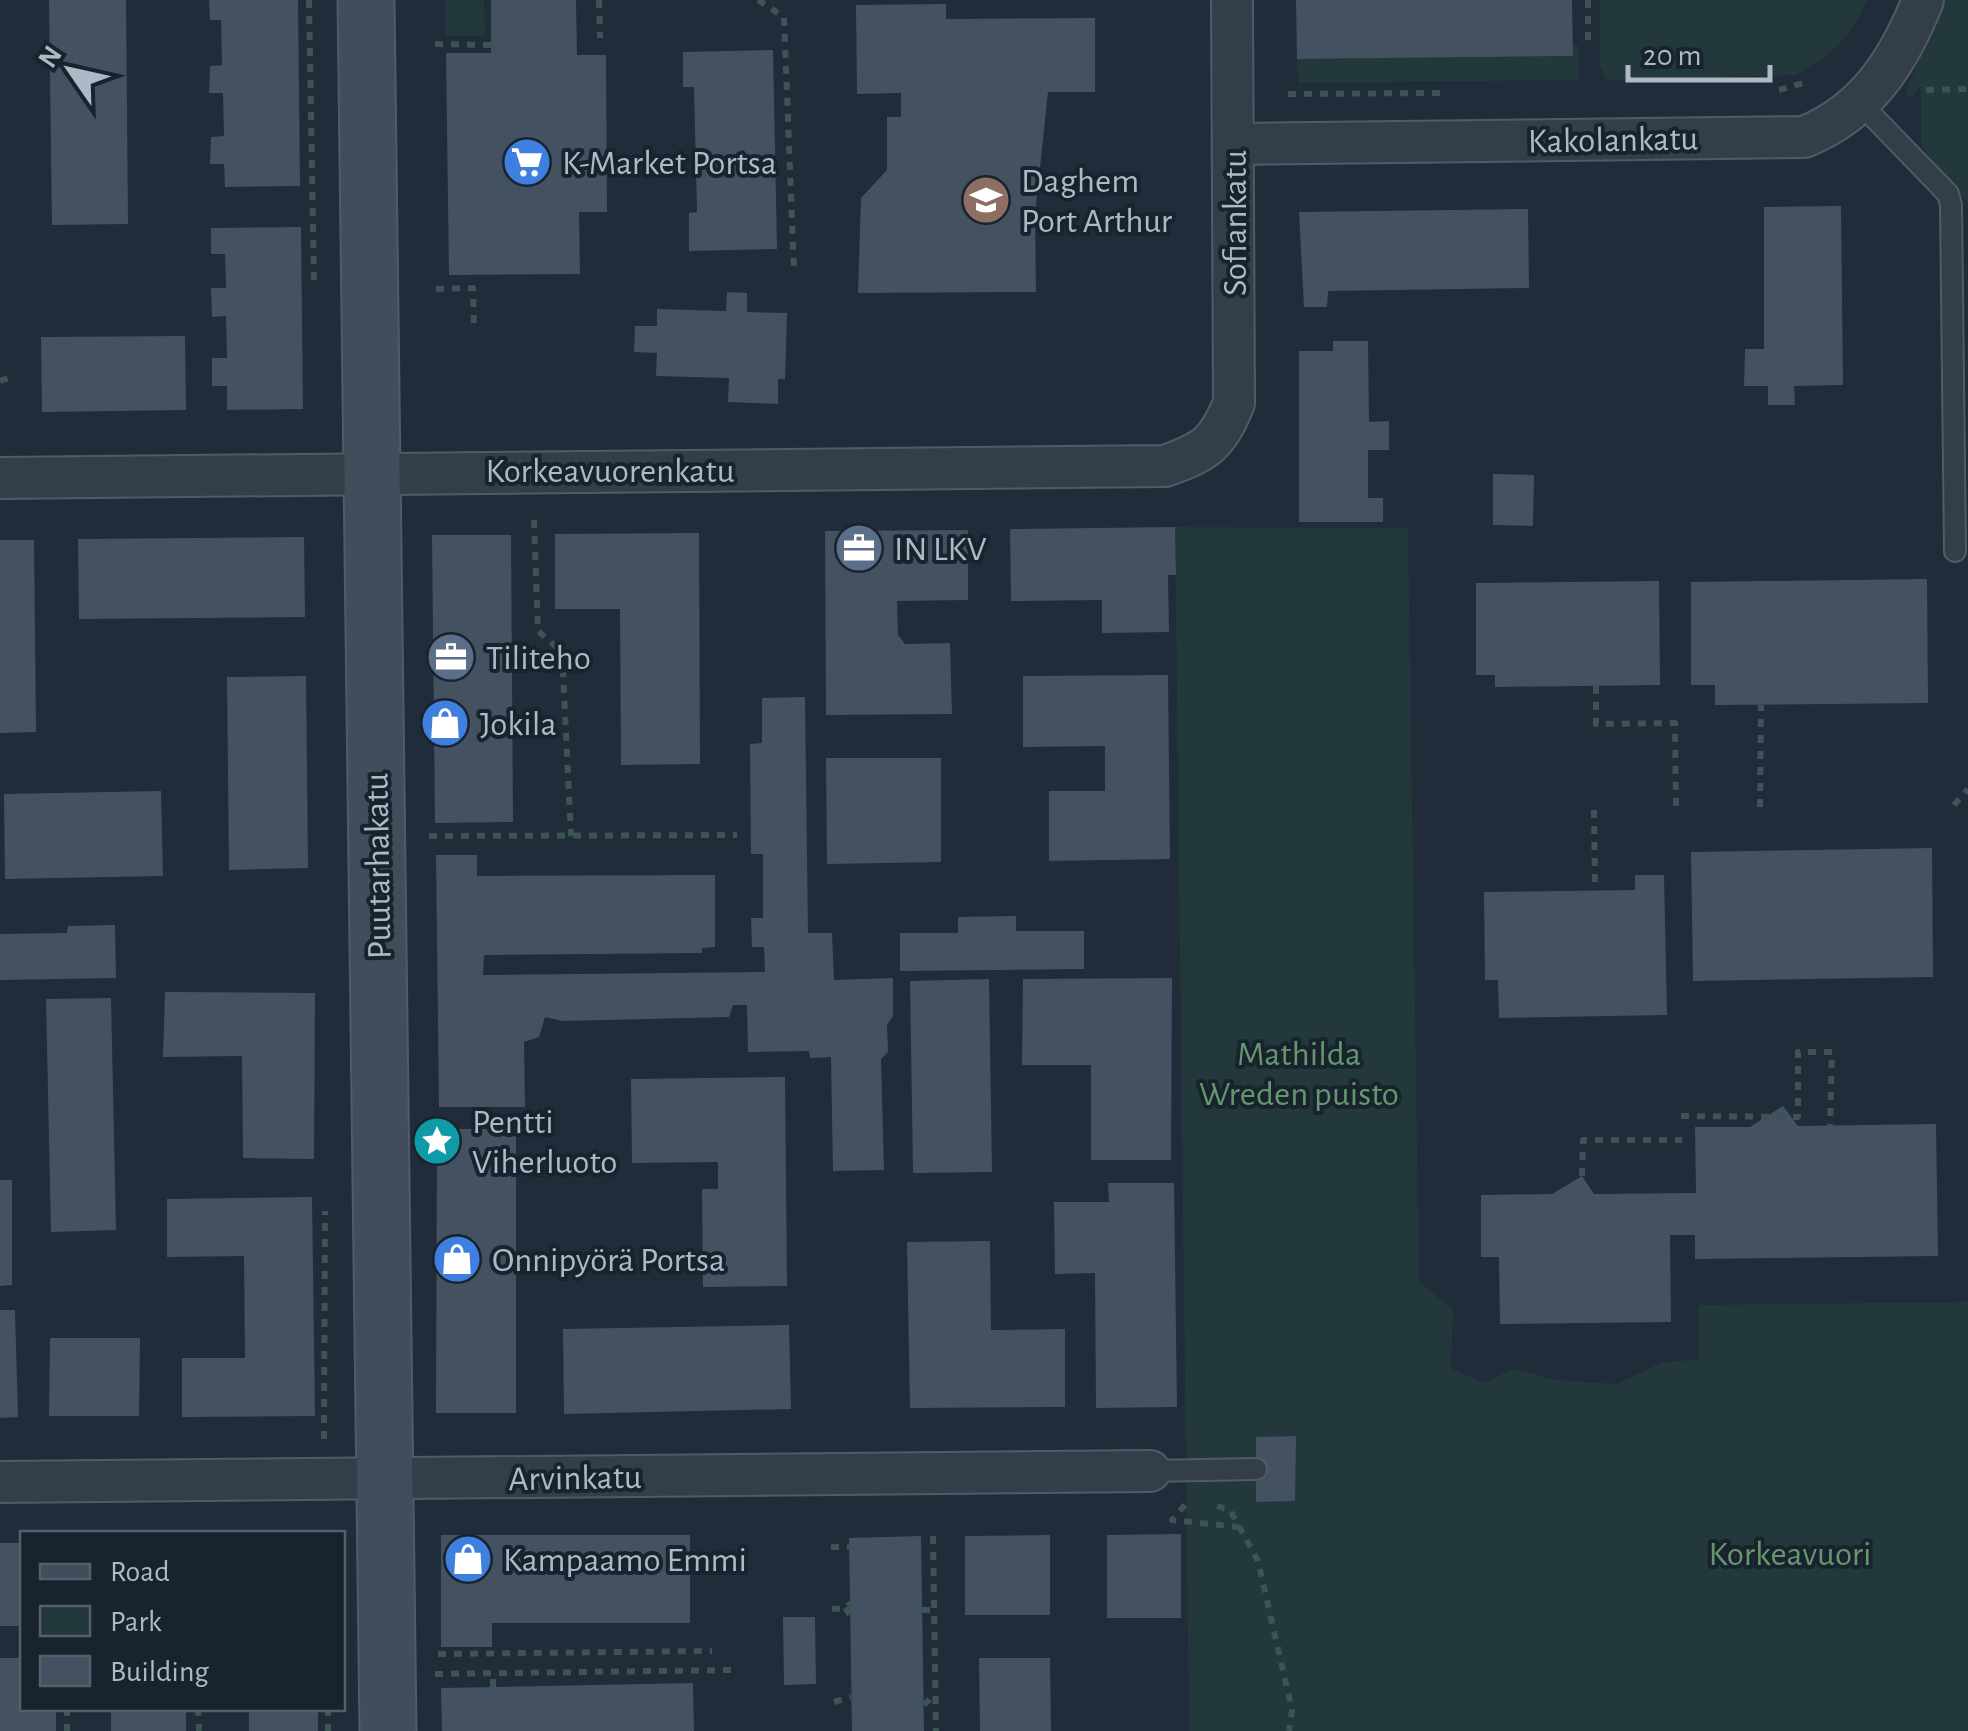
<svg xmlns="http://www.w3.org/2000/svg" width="1968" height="1731" font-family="'Alegreya Sans',sans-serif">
<rect width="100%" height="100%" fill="#202c39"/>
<g fill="#22383a">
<polygon points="446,0 484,0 485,36 446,36"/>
<path d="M1600,0H1867C1852,36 1830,58 1795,75L1606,80L1600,65Z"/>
<polygon points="1944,0 1968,0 1968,203 1921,146 1921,86 1911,98 1905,93"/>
<polygon points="1573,46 1578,46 1578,80 1298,83 1297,59 1572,56"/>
<polygon points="1175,527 1408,528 1419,1282 1453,1309 1451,1368 1484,1383 1513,1369 1556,1380 1616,1384 1661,1363 1699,1359 1699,1305 1968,1302 1968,1731 1189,1731"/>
</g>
<g fill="#435161">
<polygon points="49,0 126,0 128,224 52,225"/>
<polygon points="209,0 298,0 300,186 225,187 224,164 210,164 211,137 224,136 223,93 209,93 210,66 222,65 221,20 210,20"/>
<polygon points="491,0 576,0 577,55 606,55 607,212 579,212 580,274 449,275 446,53 491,53"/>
<polygon points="1296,0 1572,0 1573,56 1297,59"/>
<polygon points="946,4 946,19 1095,18 1095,92 1048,92 1035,215 1036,292 858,293 861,198 887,170 887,117 901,117 901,93 857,94 856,5"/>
<polygon points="773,50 777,249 689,251 689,213 697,212 694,87 683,87 683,52"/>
<polygon points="1841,206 1843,385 1794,386 1795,405 1768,405 1768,386 1744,386 1745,349 1764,349 1764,207"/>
<polygon points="1528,209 1529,288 1328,291 1327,307 1304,307 1299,212"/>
<polygon points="301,227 303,409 227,410 227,386 212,386 212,358 227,358 226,316 212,317 211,288 226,288 225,254 211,254 211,228"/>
<polygon points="727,292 747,293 747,312 787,313 785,379 778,379 778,404 728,402 729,378 656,376 657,353 634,352 635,326 657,326 657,309 726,311"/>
<polygon points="185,336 186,410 42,412 41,337"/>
<polygon points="1333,341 1368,341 1369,422 1389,421 1389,450 1368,450 1368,498 1383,498 1383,522 1299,522 1299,351 1333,351"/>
<polygon points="1493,474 1534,475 1533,526 1493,525"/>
<polygon points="1175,527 1176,575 1168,575 1169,632 1102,633 1102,600 1011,601 1010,529"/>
<polygon points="968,530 968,600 897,601 898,635 905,644 950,643 952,714 826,715 825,531"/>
<polygon points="699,533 700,764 621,765 620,609 555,609 555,534"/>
<polygon points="432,535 511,535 513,822 435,823"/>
<polygon points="304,537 305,617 79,619 78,539"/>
<polygon points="0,540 34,540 36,732 0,733"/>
<polygon points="1927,579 1928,703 1715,705 1715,685 1691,685 1691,582"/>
<polygon points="1659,581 1660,685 1495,687 1495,675 1476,675 1476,583"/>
<polygon points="1168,675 1170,859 1049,861 1049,791 1105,791 1105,746 1023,747 1023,676"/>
<polygon points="306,676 308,868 229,870 227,677"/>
<polygon points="805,697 808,933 832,933 834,980 893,978 893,1016 887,1025 888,1052 881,1059 884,1170 833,1171 831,1057 810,1058 809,1051 748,1052 747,1005 733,1005 729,1017 563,1021 545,1017 539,1037 524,1042 525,1107 439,1107 436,855 477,855 477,876 715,875 715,947 702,948 702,953 484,955 483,975 765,972 764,947 752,947 751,918 763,918 763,854 751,854 750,744 762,743 762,698"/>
<polygon points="826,758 941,758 941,862 827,864"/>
<polygon points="161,791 163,876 5,879 4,794"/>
<polygon points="1932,848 1933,977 1693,981 1691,852"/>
<polygon points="1635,875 1664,875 1667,1015 1499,1018 1498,980 1485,980 1484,892 1635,890"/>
<polygon points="1016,916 1016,931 1084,931 1084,969 900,971 900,933 958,933 958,917"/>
<polygon points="115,925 116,978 0,980 0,934 67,933 68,926"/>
<polygon points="1172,978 1171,1160 1091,1160 1091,1065 1022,1065 1023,979"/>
<polygon points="989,979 992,1172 913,1173 910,981"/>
<polygon points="165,992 315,993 314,1159 243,1158 242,1056 163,1057"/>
<polygon points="111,998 116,1230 51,1232 46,999"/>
<polygon points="785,1077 787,1286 703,1287 702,1189 718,1189 718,1162 632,1163 631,1079"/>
<polygon points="1783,1106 1798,1126 1936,1124 1938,1256 1695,1259 1695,1235 1670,1235 1671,1322 1500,1324 1499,1257 1481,1257 1481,1195 1552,1194 1582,1176 1594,1194 1696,1193 1695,1127 1750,1127"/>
<polygon points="437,1129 516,1129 516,1413 436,1413"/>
<polygon points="0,1180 12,1180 12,1285 0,1286"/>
<polygon points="1108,1183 1174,1183 1177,1407 1096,1408 1095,1273 1055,1274 1054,1202 1109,1202"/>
<polygon points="312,1197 315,1416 182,1417 182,1358 245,1358 244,1256 167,1257 167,1199"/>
<polygon points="990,1241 991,1330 1065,1329 1065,1407 910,1408 907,1242"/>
<polygon points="0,1310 15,1310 18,1417 0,1418"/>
<polygon points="789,1325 791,1409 564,1414 563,1329"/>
<polygon points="50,1338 140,1338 139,1416 49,1416"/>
<polygon points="1296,1436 1295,1501 1256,1502 1256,1437"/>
<polygon points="1181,1534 1181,1618 1107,1618 1107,1535"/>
<polygon points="441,1535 690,1535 690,1623 492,1623 492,1647 441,1647"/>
<polygon points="1050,1535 1050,1615 965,1615 965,1536"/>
<polygon points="921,1536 924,1731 852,1731 849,1538"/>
<rect x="0" y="1543" width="22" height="83"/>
<polygon points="783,1617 815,1617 816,1684 784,1685"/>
<polygon points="0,1658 22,1658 22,1708 56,1708 56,1731 0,1731"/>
<polygon points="979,1658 1050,1658 1051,1731 980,1731"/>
<polygon points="693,1683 694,1731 442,1731 441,1688"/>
<rect x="111" y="1708" width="75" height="23"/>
<rect x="249" y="1708" width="69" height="23"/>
</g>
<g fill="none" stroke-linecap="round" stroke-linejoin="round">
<g stroke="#515b67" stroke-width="24">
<g id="lane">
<polyline points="1860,103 1948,194 1951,205 1955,551"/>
<polyline points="1150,1471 1256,1469"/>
</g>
</g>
<g stroke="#515b67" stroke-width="44">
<g id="street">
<path d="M1234,144L1804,137C1867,112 1899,60 1923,0"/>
<path d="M0,478L1165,466C1207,451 1217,444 1234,403L1232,0"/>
<polyline points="0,1482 1150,1471"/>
</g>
</g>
<g stroke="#515b67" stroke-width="59">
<polyline id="secondary" points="366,0 388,1731"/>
</g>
<g stroke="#3d5454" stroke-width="6" stroke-dasharray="8 8" stroke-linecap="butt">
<polyline points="309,0 314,284"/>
<polyline points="599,0 600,38"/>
<polyline points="758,0 784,17 794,272"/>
<polyline points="1588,0 1588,46"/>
<polyline points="435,44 491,45"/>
<polyline points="1779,90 1810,81"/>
<polyline points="1926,90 1968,89"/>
<polyline points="1288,94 1441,93"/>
<polyline points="436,289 473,288 474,331"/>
<polyline points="0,381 12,377"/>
<polyline points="534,520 538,631 562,652 571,836"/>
<polyline points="1596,686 1596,724 1675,723 1676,809"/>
<polyline points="1954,805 1968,789"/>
<polyline points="1760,807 1761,705"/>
<polyline points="1594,810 1595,890"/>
<polyline points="429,836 737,835"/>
<polyline points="1681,1116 1798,1117 1798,1052 1832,1052 1830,1126"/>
<polyline points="1582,1176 1583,1140 1682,1140"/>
<polyline points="324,1439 325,1211"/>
<polyline points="1185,1505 1172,1520 1239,1527"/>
<polyline points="1217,1506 1230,1510 1258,1561 1292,1710 1289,1731"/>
<polyline points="202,1534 202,1533"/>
<polyline points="933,1536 936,1731"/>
<polyline points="831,1547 849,1547"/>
<polyline points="845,1608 851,1616"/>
<polyline points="832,1609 845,1608 851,1603"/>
<polyline points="922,1610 934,1610"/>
<polyline points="438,1654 712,1651"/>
<polyline points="435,1674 732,1670"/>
<polyline points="493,1687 493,1673"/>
<polyline points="834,1702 851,1697"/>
<polyline points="924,1705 931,1698"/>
<polyline points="67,1708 67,1731"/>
<polyline points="198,1708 199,1731"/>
<polyline points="328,1708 328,1731"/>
</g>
<use href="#lane" stroke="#343e49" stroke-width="20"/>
<use href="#street" stroke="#343e49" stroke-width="40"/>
<use href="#secondary" stroke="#424d5c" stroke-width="55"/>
</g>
<defs>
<g id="supermarket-disc" transform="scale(2.5)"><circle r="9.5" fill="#3f7fe0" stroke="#19232e"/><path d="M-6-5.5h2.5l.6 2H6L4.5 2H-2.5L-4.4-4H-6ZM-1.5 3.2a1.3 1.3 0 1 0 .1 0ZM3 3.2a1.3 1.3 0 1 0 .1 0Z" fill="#fff"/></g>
<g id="school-disc" transform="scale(2.5)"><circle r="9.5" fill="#8d6e63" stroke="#19232e"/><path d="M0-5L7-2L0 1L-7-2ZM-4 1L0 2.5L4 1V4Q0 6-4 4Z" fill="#fff"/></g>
<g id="office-disc" transform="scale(2.5)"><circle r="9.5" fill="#5c6f8a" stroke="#19232e"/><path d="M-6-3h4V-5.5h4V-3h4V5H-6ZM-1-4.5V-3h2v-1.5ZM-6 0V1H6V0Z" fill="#fff"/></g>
<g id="shop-disc" transform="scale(2.5)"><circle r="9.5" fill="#3f7fe0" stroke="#19232e"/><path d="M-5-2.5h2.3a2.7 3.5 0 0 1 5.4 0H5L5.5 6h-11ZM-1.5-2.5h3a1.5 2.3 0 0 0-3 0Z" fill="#fff"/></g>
<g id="sight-disc" transform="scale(2.5)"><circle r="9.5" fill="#0f9aa8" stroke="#19232e"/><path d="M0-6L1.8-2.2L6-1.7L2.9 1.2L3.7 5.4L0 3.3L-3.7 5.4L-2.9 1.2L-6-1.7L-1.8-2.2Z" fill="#fff"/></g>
</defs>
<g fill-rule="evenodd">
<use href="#supermarket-disc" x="527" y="162"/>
<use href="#school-disc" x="986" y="200"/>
<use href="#office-disc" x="859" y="548"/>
<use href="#office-disc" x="451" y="657"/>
<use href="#shop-disc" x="445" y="723"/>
<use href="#sight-disc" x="437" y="1141"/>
<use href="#shop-disc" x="457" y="1259"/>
<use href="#shop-disc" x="468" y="1559"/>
</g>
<g text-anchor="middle" stroke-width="8" stroke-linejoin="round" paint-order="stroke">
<g font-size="35" fill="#aeb8c6" stroke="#19232e">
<text transform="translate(1613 139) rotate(-1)" y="12">Kakolankatu</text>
<text transform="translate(1234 223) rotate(-90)" y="12">Sofiankatu</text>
<text x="610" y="482">Korkeavuorenkatu</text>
<text transform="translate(377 866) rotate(-91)" y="12">Puutarhakatu</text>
<text transform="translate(575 1477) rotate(-1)" y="12">Arvinkatu</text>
</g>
<g font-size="35" fill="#aeb8c6" stroke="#19232e" text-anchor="start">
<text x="562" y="174">K-Market Portsa</text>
<text x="1021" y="192">Daghem<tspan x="1021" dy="40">Port Arthur</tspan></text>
<text x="894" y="560">IN LKV</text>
<text x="486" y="669">Tiliteho</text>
<text x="480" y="735">Jokila</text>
<text x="472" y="1133">Pentti<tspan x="472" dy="40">Viherluoto</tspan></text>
<text x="492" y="1271">Onnipyörä Portsa</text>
<text x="503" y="1571">Kampaamo Emmi</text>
</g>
<g font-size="35" fill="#65976e" stroke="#19232e">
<text x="1299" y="1065">Mathilda<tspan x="1299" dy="40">Wreden puisto</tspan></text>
<text x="1790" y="1565">Korkeavuori</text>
</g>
</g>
<rect x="20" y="1531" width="325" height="180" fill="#19232e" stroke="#555f6b" stroke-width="2.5"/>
<rect x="40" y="1564" width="50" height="15" fill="#424d5c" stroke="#555f6b" stroke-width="2.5"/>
<text x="110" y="1581" font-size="30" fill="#aeb8c6">Road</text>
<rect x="40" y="1606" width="50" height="30" fill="#22383a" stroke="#555f6b" stroke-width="2.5"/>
<text x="110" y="1631" font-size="30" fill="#aeb8c6">Park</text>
<rect x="40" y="1656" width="50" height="30" fill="#435161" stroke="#555f6b" stroke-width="2.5"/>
<text x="110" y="1681" font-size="30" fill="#aeb8c6">Building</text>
<g transform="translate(70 70) rotate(304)" stroke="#19232e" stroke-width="8" paint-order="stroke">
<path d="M0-8L18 38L0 25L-18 38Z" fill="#aeb8c6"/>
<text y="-15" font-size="28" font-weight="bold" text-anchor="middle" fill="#aeb8c6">N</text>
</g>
<path d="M1628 65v15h142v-15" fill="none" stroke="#aeb8c6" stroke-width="5"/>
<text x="1643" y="65" font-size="30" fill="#aeb8c6" stroke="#19232e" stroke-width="8" paint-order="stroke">20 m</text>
</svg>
